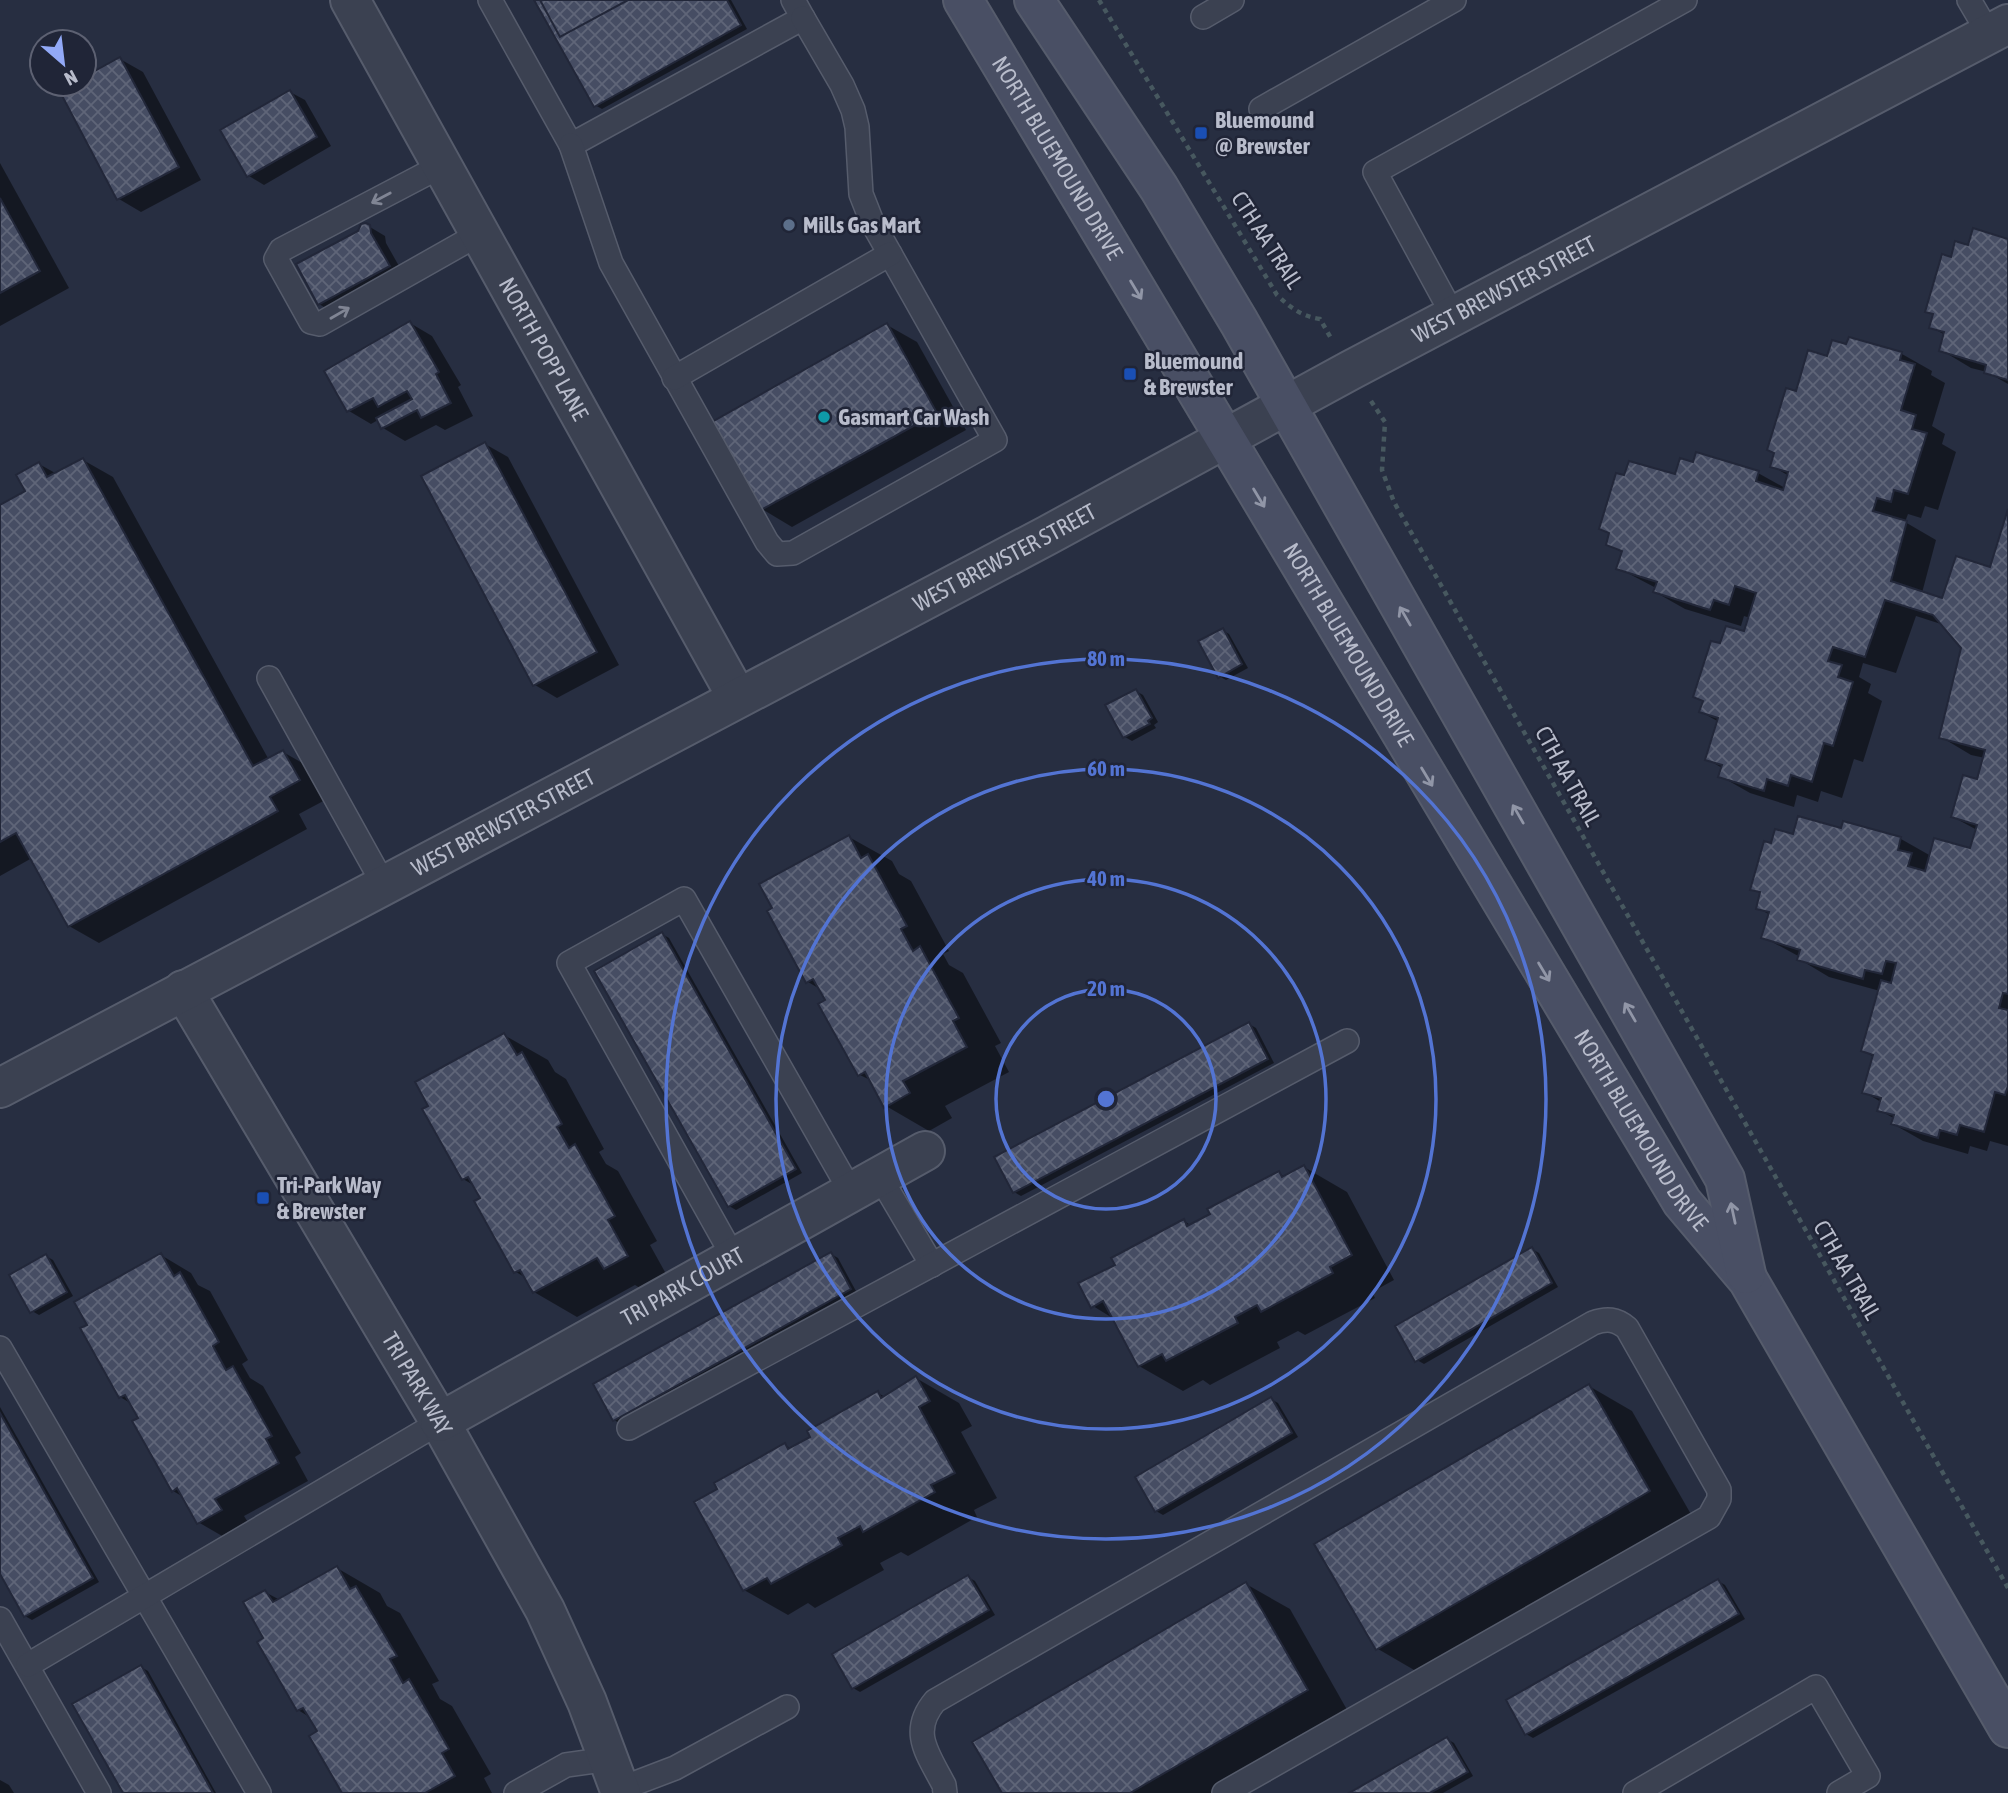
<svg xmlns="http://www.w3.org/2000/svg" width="2008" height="1793" font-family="'Asap Condensed',sans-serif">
<defs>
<pattern id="building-cross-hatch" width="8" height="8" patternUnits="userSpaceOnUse" patternTransform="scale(1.75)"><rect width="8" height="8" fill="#464d63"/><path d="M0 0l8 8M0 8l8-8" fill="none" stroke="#5f6578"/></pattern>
</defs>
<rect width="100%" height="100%" fill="#272e41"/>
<g fill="#0007">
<polygon points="536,0 731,0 747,29 602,109 595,105"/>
<polygon points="120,59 143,72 201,180 141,212 119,199 74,84 84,84 84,79"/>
<polygon points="290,92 305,100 331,146 264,185 249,176"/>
<polygon points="0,163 69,288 0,326"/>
<polygon points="370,227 385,236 386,243 404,275 334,313 319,304"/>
<polygon points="2008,240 2008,384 1987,372 1971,368 1941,350 1945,335 1931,327 1934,315 1927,311 1952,259 1969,247"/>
<polygon points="410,323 432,336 461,385 458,387 473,416 445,430 436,425 405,441 383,428 378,420 371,424 349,411"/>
<polygon points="887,325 917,342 966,430 792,527 762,509"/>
<polygon points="1850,339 1902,354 1932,371 1931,375 1945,383 1932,426 1945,434 1942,444 1956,452 1938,510 1925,506 1921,518 1908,514 1905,522 1936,540 1922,593 1944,600 1991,569 2008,515 2008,1146 1990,1141 1987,1151 1970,1146 1968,1154 1923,1141 1893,1124 1895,1119 1879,1110 1881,1102 1864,1092 1874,1057 1863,1051 1880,991 1829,977 1799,959 1800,957 1763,937 1770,915 1758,908 1762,894 1752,889 1772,845 1794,836 1842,830 1844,823 1901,839 1931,856 1971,850 1977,830 1953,817 1978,781 1985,758 1971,755 1941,737 1963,648 1944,625 1916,616 1896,673 1863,663 1859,677 1871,684 1868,693 1882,701 1863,762 1854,759 1842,798 1821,791 1818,802 1797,795 1794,807 1750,793 1720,776 1722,768 1707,759 1719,722 1701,712 1705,702 1695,696 1721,645 1745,633 1750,618 1744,616 1741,626 1685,609 1655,592 1656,588 1618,568 1623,553 1608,544 1611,534 1601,528 1694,464 1758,473 1785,488 1789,476 1772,466 1797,393 1828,358 1847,346"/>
<polygon points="485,444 508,457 619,665 557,698 535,685"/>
<polygon points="83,460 113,477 269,760 283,752 313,769 329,798 299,814 307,829 99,943 69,926 32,858 0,876 0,507 28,492 39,464 57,474"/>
<polygon points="1222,630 1229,634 1248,668 1226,680 1219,676"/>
<polygon points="1136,691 1143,695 1158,722 1154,725 1156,728 1132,741 1125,737"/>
<polygon points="849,837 892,861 899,874 911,881 949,951 943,954 949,965 963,973 1001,1043 995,1046 1009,1072 945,1106 952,1118 929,1131 886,1106 872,1081 860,1075 820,989 808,982"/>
<polygon points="662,934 669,938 802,1173 736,1210 729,1206"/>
<polygon points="1249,1024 1256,1028 1274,1063 1021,1196 1014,1192"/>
<polygon points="504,1035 548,1060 555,1072 566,1079 604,1149 599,1152 606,1164 618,1171 657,1241 650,1245 670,1281 648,1293 635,1285 577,1317 534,1292 526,1278 516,1272 475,1186 463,1179"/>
<polygon points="1304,1167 1347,1192 1394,1280 1372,1292 1375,1298 1305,1335 1298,1331 1277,1342 1280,1348 1210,1385 1203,1380 1183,1391 1139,1366 1114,1319 1093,1306 1118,1266 1184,1221 1192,1226 1279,1173 1285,1177"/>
<polygon points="1532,1249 1539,1253 1558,1287 1424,1364 1417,1360"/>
<polygon points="831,1254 838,1258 857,1293 621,1424 614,1420"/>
<polygon points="161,1255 191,1273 198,1285 210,1291 248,1360 242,1364 250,1378 263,1386 301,1453 295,1457 308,1481 244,1516 251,1527 229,1540 198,1522 185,1498 173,1491 132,1404 120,1397 90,1325"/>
<polygon points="46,1256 53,1260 73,1296 39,1315 32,1311"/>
<polygon points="916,1378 959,1403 972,1426 961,1432 997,1498 974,1510 977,1517 908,1556 901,1552 880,1563 884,1570 815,1608 808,1603 788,1615 744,1590 719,1489 785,1445 792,1449 878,1393 885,1397"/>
<polygon points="1589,1386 1632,1411 1692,1516 1421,1674 1378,1649"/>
<polygon points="1271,1399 1278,1403 1298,1437 1163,1515 1156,1511"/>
<polygon points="0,1407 99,1582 32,1620 25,1616 0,1571"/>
<polygon points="337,1568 380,1593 387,1606 400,1613 439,1681 432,1684 440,1699 452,1706 491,1774 484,1778 492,1793 344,1793 319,1732 311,1718 298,1710 265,1639 265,1592 280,1600"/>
<polygon points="968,1577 975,1581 995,1615 860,1692 853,1688"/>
<polygon points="1718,1581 1725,1585 1745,1619 1533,1738 1526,1734"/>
<polygon points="1246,1584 1290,1609 1350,1715 1215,1793 1004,1793"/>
<polygon points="141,1667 148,1671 216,1793 125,1793"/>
<polygon points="1447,1739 1454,1743 1473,1776 1443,1793 1352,1793"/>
<polygon points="0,1780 9,1785 14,1793 0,1793"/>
</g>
<g fill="url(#building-cross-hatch)" stroke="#222739" stroke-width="2">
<polygon points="534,0 727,0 741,25 594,107"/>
<polygon points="540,0 628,0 560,37"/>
<polygon points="120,57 179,167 117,200 59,90 70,84 84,84 84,77"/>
<polygon points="290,90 317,137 247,177 220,130"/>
<polygon points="0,198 40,271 0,293"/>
<polygon points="366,223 370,225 371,233 390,266 318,305 296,264 358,231 361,224"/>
<polygon points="1973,228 2008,239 2008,380 1984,373 1986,365 1939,351 1944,332 1929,328 1933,314 1925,312 1942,254 1951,257 1955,241 1968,245"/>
<polygon points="410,321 439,372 436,374 451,403 421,418 417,410 381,429 376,418 412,399 407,391 378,407 373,398 347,412 324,371"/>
<polygon points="887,323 937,413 761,510 712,422"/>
<polygon points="1849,337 1902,352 1900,360 1915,364 1901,410 1916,415 1912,429 1927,433 1908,494 1894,490 1891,502 1877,498 1873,511 1907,521 1891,581 1942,598 1956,556 1990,567 2008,509 2008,994 2003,993 1999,1008 2008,1010 2008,1086 2005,1095 1995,1092 1984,1132 1960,1125 1957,1135 1940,1130 1938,1138 1891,1124 1894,1115 1877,1111 1881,1098 1862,1093 1873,1055 1861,1051 1881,980 1891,983 1896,963 1886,961 1882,974 1865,970 1863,979 1797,960 1800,950 1761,938 1769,912 1756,909 1760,892 1750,890 1764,841 1771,843 1775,829 1793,834 1798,816 1841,828 1843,821 1901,837 1898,850 1912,853 1908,866 1925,871 1934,838 1970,848 1977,825 1951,817 1963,775 1977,779 1985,750 1939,738 1961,648 1933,615 1885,600 1865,657 1833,647 1828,661 1842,665 1838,677 1853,682 1833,746 1824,743 1812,782 1791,775 1788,786 1767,779 1764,791 1718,777 1722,765 1705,760 1718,718 1699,712 1703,701 1693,697 1711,641 1720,643 1726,626 1744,631 1756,593 1735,586 1729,605 1714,600 1710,610 1653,592 1657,582 1616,569 1622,551 1606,545 1609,533 1599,529 1616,473 1624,475 1629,461 1675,474 1680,458 1693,462 1696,452 1759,471 1756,481 1783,490 1788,472 1770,467 1774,453 1767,450 1786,388 1796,391 1808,350 1827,356 1832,340 1846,344"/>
<polygon points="485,442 597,652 533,686 421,476"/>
<polygon points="83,458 253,766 283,750 300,780 270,797 278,811 68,927 16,833 0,842 0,505 25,491 16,475 39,462 47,477"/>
<polygon points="1223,628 1242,664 1218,678 1198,641"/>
<polygon points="1136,689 1152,718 1148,721 1150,724 1123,738 1105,705"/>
<polygon points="849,835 861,858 868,854 907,926 901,929 913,951 920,946 959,1018 953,1021 967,1047 903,1081 910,1093 884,1108 865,1072 858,1076 818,1004 825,1000 813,979 806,983 767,911 772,908 759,884"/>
<polygon points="662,932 796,1169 728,1207 594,971"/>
<polygon points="1249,1022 1268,1059 1013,1193 994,1157"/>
<polygon points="504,1033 517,1055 522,1052 562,1124 557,1127 569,1148 575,1144 615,1216 608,1220 628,1256 604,1269 597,1258 533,1293 520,1270 514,1273 474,1201 480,1198 468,1177 462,1180 422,1109 428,1106 415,1082"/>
<polygon points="1304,1165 1352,1255 1330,1267 1333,1273 1261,1312 1257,1305 1235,1317 1238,1323 1166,1361 1162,1354 1138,1367 1103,1301 1091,1308 1078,1283 1115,1265 1111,1258 1184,1219 1187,1226 1210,1214 1207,1209 1279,1171 1282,1177"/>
<polygon points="1532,1247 1552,1283 1415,1362 1395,1326"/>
<polygon points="831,1252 851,1289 613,1421 593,1384"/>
<polygon points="161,1253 174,1276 180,1272 219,1342 213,1346 226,1370 233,1366 272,1436 266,1439 279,1463 215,1499 222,1510 197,1524 177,1488 172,1492 132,1421 138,1418 125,1395 119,1398 80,1328 87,1325 74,1302"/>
<polygon points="46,1254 67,1292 30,1313 9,1275"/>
<polygon points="916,1376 930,1401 919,1407 955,1473 931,1485 935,1492 863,1532 860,1526 838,1538 842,1545 771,1584 767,1578 743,1591 694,1502 717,1489 714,1483 785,1443 788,1449 810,1437 807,1431 878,1391 881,1398"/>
<polygon points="1589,1384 1650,1491 1376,1650 1314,1544"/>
<polygon points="1271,1397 1292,1433 1155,1512 1135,1477"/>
<polygon points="0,1413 93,1578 24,1617 0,1574"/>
<polygon points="337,1566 350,1589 356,1586 397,1656 390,1659 403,1683 409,1679 449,1749 442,1753 455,1776 425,1793 342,1793 309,1736 317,1731 303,1708 297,1711 257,1642 263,1638 243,1602 265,1590 273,1602"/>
<polygon points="968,1575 989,1610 852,1689 832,1654"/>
<polygon points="1718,1579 1739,1614 1525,1735 1506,1700"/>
<polygon points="1246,1582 1308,1690 1130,1793 1002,1793 972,1742"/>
<polygon points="141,1665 213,1793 123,1793 72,1704"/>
<polygon points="1447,1737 1468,1772 1430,1793 1349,1793"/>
</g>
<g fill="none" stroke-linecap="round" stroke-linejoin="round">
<g stroke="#565c6c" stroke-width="26">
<g id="service">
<polyline points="490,0 571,145 803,18 793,0"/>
<polyline points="1969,0 1989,34"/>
<polyline points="1203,17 1232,0"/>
<polyline points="1261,109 1454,0"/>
<polyline points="571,145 611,263 767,542 777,554 793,553 995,440 872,222 861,194 857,127 853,110 842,85 803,18"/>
<polyline points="441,166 281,250 276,259 311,322 320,324 479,234"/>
<polyline points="1454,317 1375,172 1685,0"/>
<polyline points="674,378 890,254"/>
<polyline points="269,678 384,885"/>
<polyline points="880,1177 932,1265"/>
<polyline points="734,1258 569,963 684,899 851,1192"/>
<polyline points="0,1348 259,1793"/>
<polyline points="629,1428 1347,1041"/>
<polyline points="0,1619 99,1793"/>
<polyline points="28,1665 440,1422"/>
<polyline points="620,1789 675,1768 787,1707"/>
<polyline points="516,1793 566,1765 609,1759"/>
<path d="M945,1793L944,1785C928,1754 909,1732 935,1701L1593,1323C1607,1318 1616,1319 1627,1328L1719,1490V1499L1709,1517L1224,1793"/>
<polyline points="1635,1793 1816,1687 1868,1776 1839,1793"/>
</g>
</g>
<g stroke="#565c6c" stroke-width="42">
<g id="minor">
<path id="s1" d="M350,0L737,697"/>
<path id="s2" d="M183,990L440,1422L545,1610L587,1702L621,1793"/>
<path id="s3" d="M0,1088L1048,535L1351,370L2008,24"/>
<path id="s4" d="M440,1422L925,1151"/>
</g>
</g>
<g stroke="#565c6c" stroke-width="42">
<g id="secondary">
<path id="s5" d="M963,0L1682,1202L1748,1280L2008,1728"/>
<polyline points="1034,0 1159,188 1239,322 1725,1179 1746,1274"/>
</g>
</g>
<g stroke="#47585f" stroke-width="4.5" stroke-dasharray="5 5" stroke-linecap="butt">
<path d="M1099,0L1277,295C1291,308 1301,316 1320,319L1332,340"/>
<polyline points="1371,401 1385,422 1382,470 1394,502 2008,1588"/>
</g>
<use href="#service" stroke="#3b4151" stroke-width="23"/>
<use href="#minor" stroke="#3b4151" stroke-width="38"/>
<use href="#secondary" stroke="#494f64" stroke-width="38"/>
</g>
<defs><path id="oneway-shaft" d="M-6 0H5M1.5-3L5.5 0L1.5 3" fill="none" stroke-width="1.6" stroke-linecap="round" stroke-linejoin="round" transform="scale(1.75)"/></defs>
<g stroke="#808594">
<use href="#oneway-shaft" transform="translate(381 198) rotate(152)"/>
<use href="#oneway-shaft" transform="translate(340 313) rotate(-30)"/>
</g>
<g stroke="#9196a7">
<use href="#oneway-shaft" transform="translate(1136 290) rotate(59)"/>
<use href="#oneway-shaft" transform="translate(1259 498) rotate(59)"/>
<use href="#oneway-shaft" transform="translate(1405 616) rotate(-120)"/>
<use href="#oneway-shaft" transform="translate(1427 777) rotate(59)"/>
<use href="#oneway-shaft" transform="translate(1518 814) rotate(-120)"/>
<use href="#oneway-shaft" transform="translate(1544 972) rotate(59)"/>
<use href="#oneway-shaft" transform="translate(1630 1012) rotate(-120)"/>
<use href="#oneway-shaft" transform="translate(1733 1213) rotate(-102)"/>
</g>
<g fill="none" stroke="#5374d3" stroke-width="3.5">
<circle cx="1106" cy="1099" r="110"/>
<circle cx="1106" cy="1099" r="220"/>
<circle cx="1106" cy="1099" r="330"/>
<circle cx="1106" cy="1099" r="440"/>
</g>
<g fill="#1a4fb4" stroke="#202537" stroke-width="2.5">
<rect x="1194" y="126" width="14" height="14" rx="3.5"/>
<rect x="1123" y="367" width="14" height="14" rx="3.5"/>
<rect x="256" y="1191" width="14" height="14" rx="3.5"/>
</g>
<circle fill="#5c6f8a" stroke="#202537" stroke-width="2.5" cx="789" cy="225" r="7"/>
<circle fill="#0f9aa8" stroke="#202537" stroke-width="2.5" cx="824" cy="417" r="7"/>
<g text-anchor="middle" stroke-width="5" stroke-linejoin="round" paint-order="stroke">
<g font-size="23" font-weight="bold" fill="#b8bccb" stroke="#202537" text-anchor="start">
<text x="1215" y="128">Bluemound<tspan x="1215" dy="26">@ Brewster</tspan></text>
<text x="803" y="233">Mills Gas Mart</text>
<text x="1144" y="369">Bluemound<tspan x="1144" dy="26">&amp; Brewster</tspan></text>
<text x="838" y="425">Gasmart Car Wash</text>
<text x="277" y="1193">Tri-Park Way<tspan x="277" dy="26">&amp; Brewster</tspan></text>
</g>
<g font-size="23" fill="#b8bccb" stroke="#202537">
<text dy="8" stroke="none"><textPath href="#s5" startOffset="184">NORTH BLUEMOUND DRIVE</textPath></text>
<text transform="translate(1267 240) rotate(57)" y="8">CTH AA TRAIL</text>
<text dy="8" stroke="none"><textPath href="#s3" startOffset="1703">WEST BREWSTER STREET</textPath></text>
<text dy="8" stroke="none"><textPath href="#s1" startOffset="399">NORTH POPP LANE</textPath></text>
<text dy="8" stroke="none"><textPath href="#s3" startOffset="1136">WEST BREWSTER STREET</textPath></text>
<text dy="8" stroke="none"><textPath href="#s5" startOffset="751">NORTH BLUEMOUND DRIVE</textPath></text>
<text transform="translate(1568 776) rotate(61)" y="8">CTH AA TRAIL</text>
<text dy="8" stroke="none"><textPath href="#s3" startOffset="569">WEST BREWSTER STREET</textPath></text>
<text dy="8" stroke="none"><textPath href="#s5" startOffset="1318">NORTH BLUEMOUND DRIVE</textPath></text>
<text transform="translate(1847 1270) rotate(60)" y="8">CTH AA TRAIL</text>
<text dy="8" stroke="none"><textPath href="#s4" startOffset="278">TRI PARK COURT</textPath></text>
<text dy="8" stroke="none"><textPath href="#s2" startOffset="458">TRI PARK WAY</textPath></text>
</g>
</g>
<circle cx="1106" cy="1099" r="10" fill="#5374d3" stroke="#202537" stroke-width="3.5"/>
<g font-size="21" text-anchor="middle" font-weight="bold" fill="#5374d3" stroke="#202537" stroke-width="5" stroke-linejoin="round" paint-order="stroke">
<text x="1106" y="666">80 m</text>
<text x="1106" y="776">60 m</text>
<text x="1106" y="886">40 m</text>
<text x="1106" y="996">20 m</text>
</g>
<g transform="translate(63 63) rotate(152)"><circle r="33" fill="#202537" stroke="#5d6172" stroke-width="2"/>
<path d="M0-5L12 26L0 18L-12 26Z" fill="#92a9f7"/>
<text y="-10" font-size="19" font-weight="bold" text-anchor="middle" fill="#b8bccb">N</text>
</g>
</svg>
